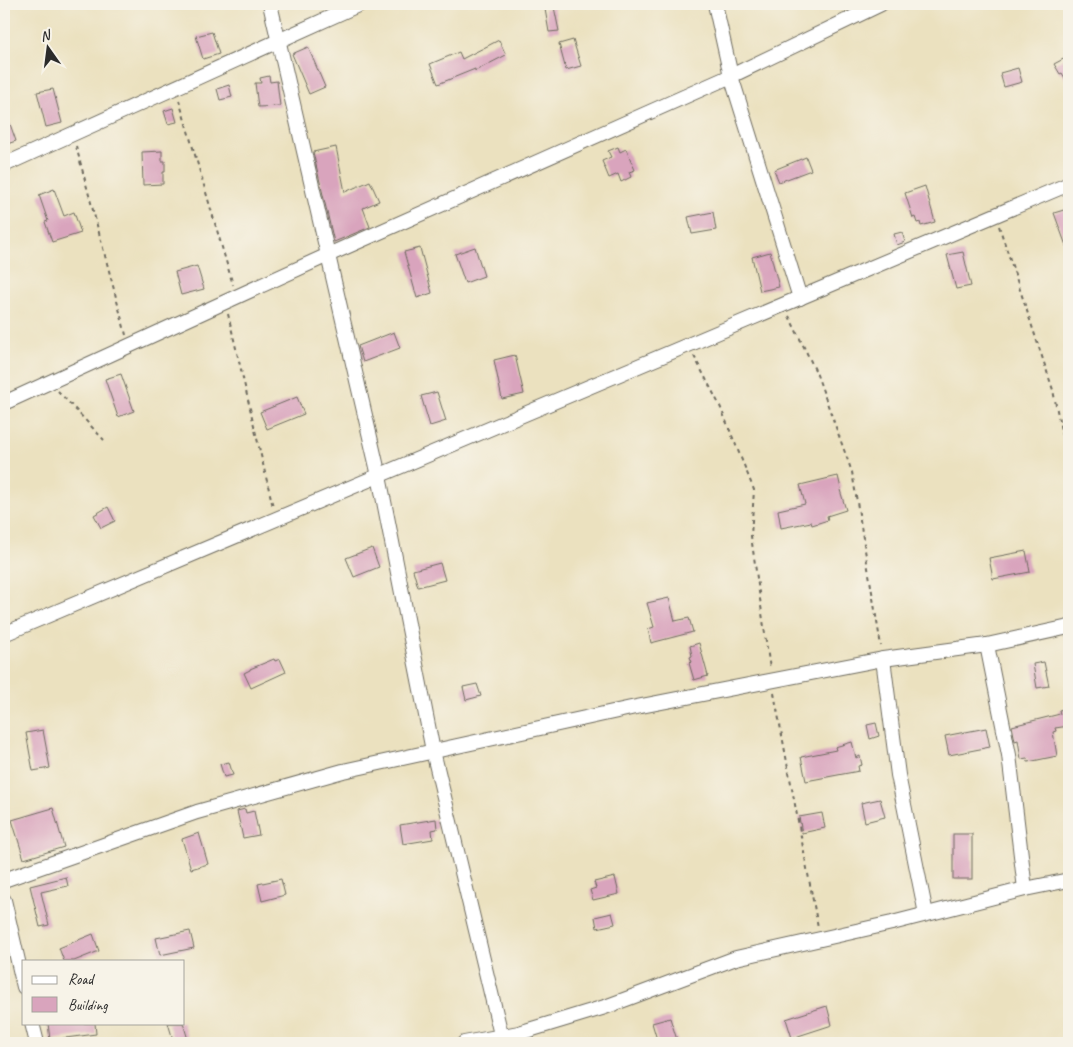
<svg xmlns="http://www.w3.org/2000/svg" width="1073" height="1047" font-family="Caveat,sans-serif">
<rect width="100%" height="100%" fill="#f7f3e8"/>
<filter id="ink" filterUnits="userSpaceOnUse"><feTurbulence type="fractalNoise" baseFrequency=".02" numOctaves="2"/><feDisplacementMap in="SourceGraphic" scale="10" xChannelSelector="R" yChannelSelector="G"/><feConvolveMatrix kernelMatrix="1 2 1 2 8 2 1 2 1" color-interpolation-filters="sRGB"/></filter>
<filter id="wash" filterUnits="userSpaceOnUse"><feTurbulence type="fractalNoise" baseFrequency=".0096" numOctaves="4" result="noise"/><feDisplacementMap in="SourceGraphic" scale="20" xChannelSelector="R" yChannelSelector="G"/><feGaussianBlur stdDeviation="1.12" result="paint"/><feColorMatrix in="noise" values="0 0 0 0 0 0 0 0 0 0 0 0 0 0 0 0 0 1.4 0 .05"/><feComposite in="paint" operator="in"/></filter>
<g filter="url(#wash)">
<rect width="100%" height="100%" fill="#ebe1bf"/>
<g id="blocks">
<g fill="#d9a4bd">
<polygon points="554,7 559,31 549,32 545,9"/>
<polygon points="212,32 219,54 203,59 196,36"/>
<polygon points="499,40 506,55 475,71 475,69 438,84 430,64 459,52 462,59"/>
<polygon points="573,40 581,66 566,70 559,44"/>
<polygon points="308,47 325,87 309,94 292,54"/>
<polygon points="1069,56 1069,85 1062,73 1060,74 1054,64"/>
<polygon points="1018,68 1022,82 1004,87 1000,73"/>
<polygon points="269,76 270,82 277,81 280,106 258,107 255,83 261,83 260,78"/>
<polygon points="229,85 232,97 220,100 217,89"/>
<polygon points="53,89 62,123 46,127 37,92"/>
<polygon points="173,108 177,122 168,124 164,111"/>
<polygon points="4,110 5,110 16,141 4,145"/>
<polygon points="336,147 345,192 370,181 379,201 363,208 370,227 334,242 313,152"/>
<polygon points="618,147 620,152 626,149 635,170 629,172 631,177 621,182 618,174 609,178 602,161 611,157 608,151"/>
<polygon points="162,151 162,161 165,161 165,172 163,172 163,184 143,185 142,152"/>
<polygon points="806,157 811,170 779,182 774,170"/>
<polygon points="925,186 935,222 921,226 920,222 917,223 915,217 913,218 905,193"/>
<polygon points="54,189 64,216 74,212 81,233 52,242 45,222 48,221 39,195"/>
<polygon points="1067,209 1069,215 1068,251 1054,213"/>
<polygon points="713,212 716,230 692,234 688,217"/>
<polygon points="902,232 905,242 897,245 894,234"/>
<polygon points="475,247 484,276 465,283 455,254"/>
<polygon points="420,248 432,293 417,298 404,252"/>
<polygon points="770,252 779,287 760,291 752,257"/>
<polygon points="963,252 971,286 956,289 947,255"/>
<polygon points="197,266 204,289 181,295 175,272"/>
<polygon points="394,332 400,348 363,362 358,346"/>
<polygon points="515,355 524,394 502,399 494,360"/>
<polygon points="121,374 134,411 118,417 105,379"/>
<polygon points="437,392 446,421 430,426 421,396"/>
<polygon points="297,397 304,414 267,429 260,412"/>
<polygon points="838,476 841,489 840,490 846,510 827,516 828,520 812,525 811,522 781,528 778,510 805,504 800,485"/>
<polygon points="108,507 115,521 101,528 94,515"/>
<polygon points="372,548 379,567 354,577 346,558"/>
<polygon points="1026,551 1030,572 993,579 989,558"/>
<polygon points="440,563 445,580 418,587 413,570"/>
<polygon points="669,598 675,621 689,618 693,632 651,643 648,629 654,627 647,603"/>
<polygon points="699,643 708,676 694,680 689,663 692,662 690,657 692,656 690,646"/>
<polygon points="274,659 275,661 280,659 286,672 251,688 244,673 250,670 250,669"/>
<polygon points="1044,662 1049,686 1037,688 1033,664"/>
<polygon points="477,684 481,696 466,700 463,687"/>
<polygon points="1069,708 1069,726 1055,728 1056,731 1053,732 1057,756 1028,762 1027,758 1021,759 1018,740 1015,741 1012,726 1060,714 1059,710"/>
<polygon points="876,723 879,736 870,739 867,725"/>
<polygon points="986,728 990,747 949,755 945,736"/>
<polygon points="43,730 50,768 33,771 26,733"/>
<polygon points="852,742 856,758 860,756 862,765 858,766 859,771 806,781 801,757 836,750 835,747"/>
<polygon points="229,762 233,775 224,777 220,764"/>
<polygon points="880,799 885,817 865,822 861,803"/>
<polygon points="53,808 64,847 24,859 12,820"/>
<polygon points="245,809 246,813 254,811 259,835 243,838 237,811"/>
<polygon points="822,813 825,828 802,833 799,817"/>
<polygon points="436,819 437,829 432,830 433,839 403,844 400,825"/>
<polygon points="199,833 208,864 191,869 182,839"/>
<rect x="953" y="834" width="19" height="45"/>
<polygon points="66,877 68,886 41,892 49,925 40,927 30,886"/>
<polygon points="615,877 619,894 593,900 590,890 596,888 594,882"/>
<polygon points="281,879 285,895 262,901 258,884"/>
<polygon points="612,913 615,924 597,928 595,917"/>
<polygon points="190,931 194,948 160,955 156,938"/>
<polygon points="93,934 99,951 74,961 64,961 59,948"/>
<polygon points="827,1006 832,1025 792,1038 786,1019"/>
<polygon points="670,1018 678,1043 658,1043 652,1023"/>
<polygon points="48,1023 95,1023 96,1034 50,1040"/>
<polygon points="168,1023 183,1023 189,1043 174,1043"/>
</g>
</g>
</g>
<g filter="url(#ink)">
<use href="#blocks" fill-opacity="0" stroke="#6e6b5f" stroke-width="1"/>
<g fill="none" stroke-linecap="round" stroke-linejoin="round">
<g stroke="#6e6b5f" stroke-width="16">
<g id="minor">
<polyline points="270,4 379,476 433,751 503,1043"/>
<polyline points="715,4 731,76 800,298"/>
<polyline points="4,165 360,4"/>
<polyline points="4,403 328,255 731,76 881,4"/>
<polyline points="4,634 1069,184"/>
<polyline points="987,645 1009,755 1025,889"/>
<polyline points="883,659 898,775 926,914"/>
<polyline points="4,880 197,812 343,771 631,708 883,659 987,645 1069,627"/>
<polyline points="4,900 24,987"/>
<polyline points="32,1023 37,1043"/>
<polyline points="464,1043 519,1033 605,1007 736,958 892,923 1025,889 1069,880"/>
</g>
</g>
<g stroke="#6e6b5f" stroke-width="2" stroke-dasharray="4 4" stroke-linecap="butt">
<polyline points="179,100 233,285"/>
<polyline points="76,146 126,335"/>
<polyline points="999,226 1053,390 1069,471"/>
<polyline points="228,314 273,507"/>
<polyline points="789,316 816,372 852,472 881,646"/>
<polyline points="694,356 720,406 754,490 751,536 770,669"/>
<polyline points="58,391 104,440"/>
<polyline points="774,693 818,927"/>
</g>
<use href="#minor" stroke="#fff" stroke-width="14"/>
</g>
</g>
<rect width="1073" height="1047" fill="none" stroke="#f7f3e8" stroke-width="20"/>
<rect x="22" y="960" width="162" height="65" fill="#f7f3e8" stroke="#a5a39c"/>
<rect x="32" y="976" width="25" height="8" fill="#ffffff" stroke="#a5a39c"/>
<text x="68" y="984" font-size="15" fill="#2b2b2b">Road</text>
<rect x="32" y="997" width="25" height="15" fill="#d9a4bd" stroke="#a5a39c"/>
<text x="68" y="1010" font-size="15" fill="#2b2b2b">Building</text>
<g transform="translate(48 48) rotate(346)" stroke="#f7f3e8" stroke-width="4" paint-order="stroke">
<path d="M0-4L9 19L0 12L-9 19Z" fill="#2b2b2b"/>
<text y="-8" font-size="14" font-weight="bold" text-anchor="middle" fill="#2b2b2b">N</text>
</g>
</svg>
